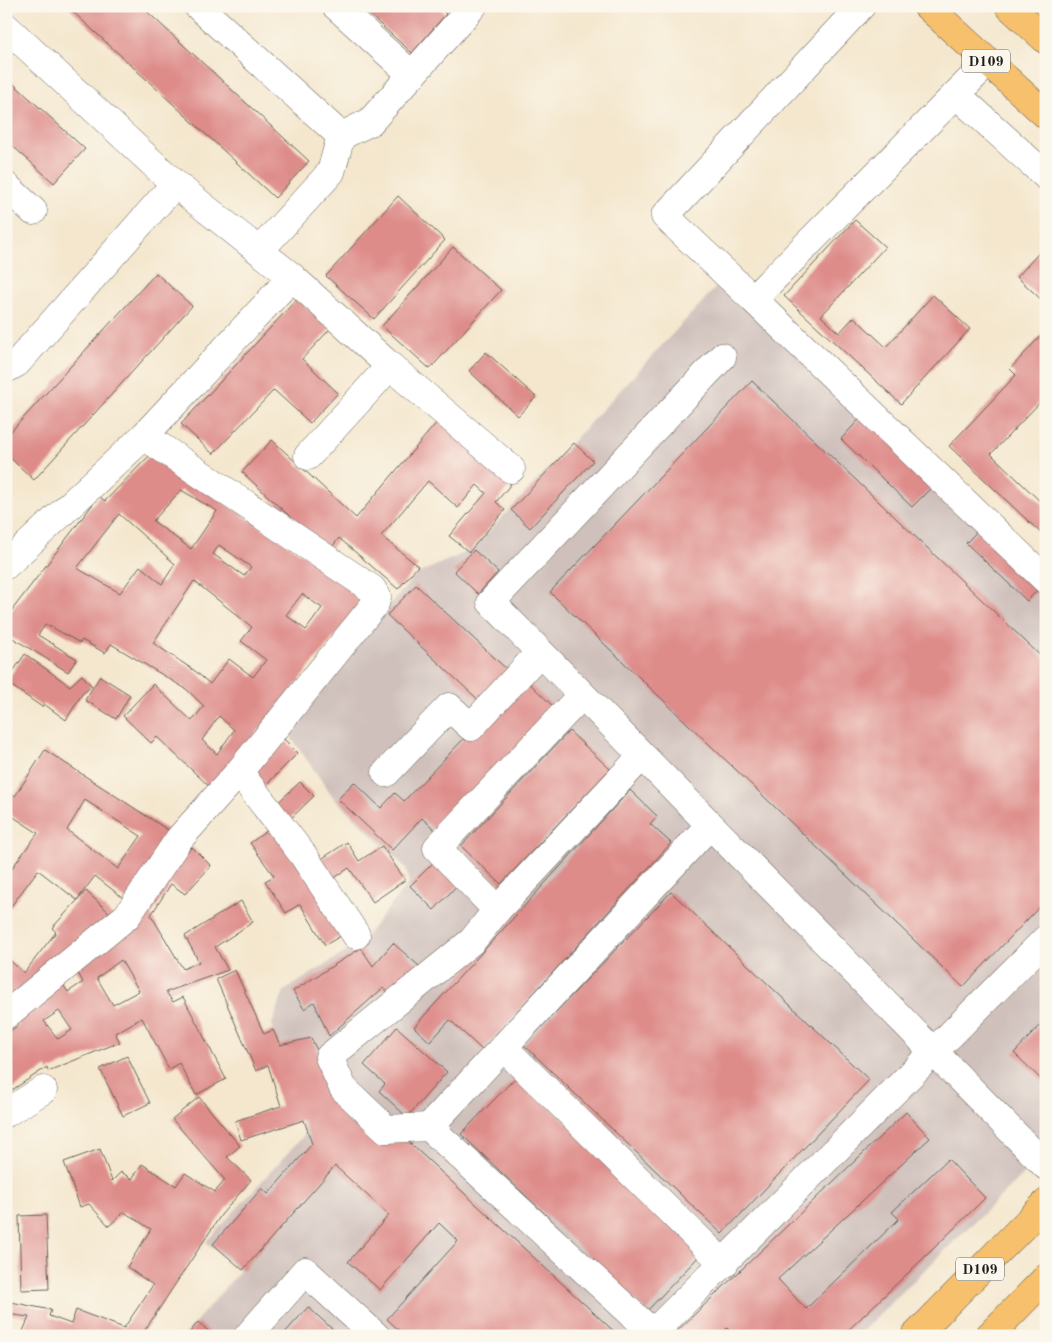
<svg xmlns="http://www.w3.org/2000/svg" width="1052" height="1342" font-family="'Old Standard TT',serif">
<rect width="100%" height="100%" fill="#fbf7ec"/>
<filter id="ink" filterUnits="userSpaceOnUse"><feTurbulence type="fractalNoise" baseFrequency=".02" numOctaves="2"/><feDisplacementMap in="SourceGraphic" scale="10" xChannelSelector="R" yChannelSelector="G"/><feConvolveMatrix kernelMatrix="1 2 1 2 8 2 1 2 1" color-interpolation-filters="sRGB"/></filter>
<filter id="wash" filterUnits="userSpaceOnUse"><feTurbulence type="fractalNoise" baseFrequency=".0096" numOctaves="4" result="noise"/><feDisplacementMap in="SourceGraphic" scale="20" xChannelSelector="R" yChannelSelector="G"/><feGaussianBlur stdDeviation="1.12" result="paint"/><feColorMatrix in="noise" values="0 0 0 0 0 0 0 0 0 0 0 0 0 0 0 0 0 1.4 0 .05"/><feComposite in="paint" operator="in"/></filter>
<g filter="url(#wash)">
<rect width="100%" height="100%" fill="#f4e7ce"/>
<polygon fill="#cfc0bb" points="729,273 1046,576 1046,1152 857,1336 183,1336 240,1271 206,1242 305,1134 272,1024 284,991 360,943 409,883 406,868 334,798 283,726 417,574 473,549"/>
<g id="blocks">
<g fill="#de8c8a" fill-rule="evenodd">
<polygon points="72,6 141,6 309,161 275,198 70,9"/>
<polygon points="360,6 438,6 446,14 412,53"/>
<polygon points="6,77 85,149 54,183 6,140"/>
<polygon points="398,196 445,240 374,319 326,276"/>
<polygon points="855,220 885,247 821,316 839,333 854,317 886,347 933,295 970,329 901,404 784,296"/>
<polygon points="1046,245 1046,304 1017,277"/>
<polygon points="453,247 501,290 430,369 382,326"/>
<polygon points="156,273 192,306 34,480 6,454 6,437"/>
<polygon points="297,299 330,329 302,359 338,393 310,423 274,390 213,454 181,424"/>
<polygon points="1046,330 1046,396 991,454 1046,507 1046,538 949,446 1016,375 1010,369"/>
<polygon points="486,352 536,397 518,416 469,371"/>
<polygon points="752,381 1046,661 1046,900 963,987 550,592"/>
<polygon points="866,412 938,481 912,507 841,439"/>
<polygon points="438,421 511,484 496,502 505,510 469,552 449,536 486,493 477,485 458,508 428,481 381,536 418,566 398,589 339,538 328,552 242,472 272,440 356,518"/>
<polygon points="574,443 593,461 530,528 511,510"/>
<path d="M150,455L367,596L212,789L157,737L151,743L123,716L153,684L192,721L204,706L186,689L111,644L105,653L82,640L80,643L46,624L38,635L77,659L68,672L6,634V618L99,496L105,501ZM181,490L217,511L191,549L153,521ZM119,514L175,564L162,584L140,566L120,593L77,568ZM219,545L251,567L244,576L213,554ZM194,581L252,627L241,641L266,660L253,677L229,659L210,684L195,671L153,643ZM302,594L322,608L306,630L286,615ZM219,716L234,730L217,754L202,740Z"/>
<polygon points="984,524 1045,582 1027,601 966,543"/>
<polygon points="474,550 498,572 478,594 454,571"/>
<polygon points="416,585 513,675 485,706 387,615"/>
<polygon points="25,654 70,686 82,675 92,686 82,694 66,720 44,704 42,707 6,682"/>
<polygon points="100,676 130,695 116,719 85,700"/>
<polygon points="523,677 559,712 436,831 422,818 392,850 338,799 354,782 381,808 395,793 404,801"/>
<polygon points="569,731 610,769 501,884 461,846"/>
<polygon points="281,736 298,753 263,788 246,772"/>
<path d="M45,750L171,832L127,901L95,876L77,900L38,870L6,913V876L38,833L6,812V791L15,796ZM85,800L141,836L118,869L67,830Z"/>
<polygon points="300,782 314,796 286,823 272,808"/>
<polygon points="630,790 657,816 650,824 671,843 482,1050 450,1020 430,1042 414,1027"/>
<polygon points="275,825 346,933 325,945 300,904 286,913 265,881 274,876 250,843"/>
<polygon points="347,842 359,861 382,846 405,880 373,902 349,868 330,881 317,862"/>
<path d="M192,847L211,866L185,894L171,884L151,915L183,969L199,962L185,936L241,901L253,922L215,947L228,970L166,992L173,1002L183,997L226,1079L196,1095L179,1063L169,1069L142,1018L115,1033L120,1042L48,1071L47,1067L6,1094V1034L19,1025L12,1015L60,980L68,992L83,982L75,968ZM121,960L139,991L113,1005L97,978ZM59,1011L72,1030L58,1039L44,1021Z"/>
<polygon points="440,856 463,879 434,910 410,886"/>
<polygon points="86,891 114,917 6,1003 6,957 24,973 56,932 52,928"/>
<polygon points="671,892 869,1080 722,1234 524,1045"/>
<polygon points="393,943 419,966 392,996 383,988 329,1036 314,1002 304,1009 293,991 361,948 373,966"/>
<polygon points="235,970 264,1034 273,1030 280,1045 311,1038 336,1089 400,1134 619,1336 405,1336 387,1319 458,1241 439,1223 380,1290 348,1262 389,1215 335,1166 243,1270 213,1244 262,1188 268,1194 312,1144 304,1120 241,1140 235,1121 281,1106 268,1065 256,1071 216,979"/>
<polygon points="1046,1019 1046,1084 1014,1053"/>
<polygon points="397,1027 447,1072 407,1117 379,1091 385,1084 364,1065"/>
<polygon points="127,1056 150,1103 123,1116 100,1069"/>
<polygon points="517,1076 702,1253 647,1311 461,1134"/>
<polygon points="199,1097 240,1146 227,1157 251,1180 221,1215 141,1336 100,1336 92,1333 91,1336 21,1336 29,1317 6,1314 6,1301 51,1310 49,1316 71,1324 76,1310 124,1328 153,1285 127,1267 151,1229 124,1212 109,1226 89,1204 80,1207 64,1162 100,1149 112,1181 121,1172 132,1179 142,1164 176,1186 185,1173 215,1192 225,1180 172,1119"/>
<polygon points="906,1112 930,1138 778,1279 806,1309 899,1219 892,1212 948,1159 985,1198 930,1252 842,1336 734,1336 727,1328 719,1336 672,1336"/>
<polygon points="46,1215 49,1289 21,1290 19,1216"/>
<polygon points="308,1307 340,1336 282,1336"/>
<polygon points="198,1322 214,1336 187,1336"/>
</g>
</g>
</g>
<g filter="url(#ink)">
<use href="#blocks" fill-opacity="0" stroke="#68635a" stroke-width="1"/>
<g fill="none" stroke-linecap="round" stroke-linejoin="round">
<g stroke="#68635a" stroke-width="29">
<g id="minor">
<polyline points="198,6 341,136 331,172 260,250"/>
<polyline points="336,6 412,75"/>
<polyline points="861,6 665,216 753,299 988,62"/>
<polyline points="6,27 175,184 292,277 144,436 6,565"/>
<polyline points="956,94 1046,176"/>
<polyline points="341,136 370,122 473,6"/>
<polyline points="6,186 33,211"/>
<polyline points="292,277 390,366 511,469"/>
<polyline points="753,299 1046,580"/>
<polyline points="722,357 491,602 1046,1166"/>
<polyline points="6,369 17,363 175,184"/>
<polyline points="308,456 390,366"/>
<polyline points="239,772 303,855 356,935"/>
<polyline points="386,773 449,707 471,727 539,653"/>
<polyline points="709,826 429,1127 653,1333 1046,939"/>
<polyline points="497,910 437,848 581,696"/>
<polyline points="6,1015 127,916 179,839 239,772 375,604 377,597 372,589 144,436"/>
<polyline points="504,1048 724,1264"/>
<polyline points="6,1113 43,1090"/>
<polyline points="429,1127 386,1129 343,1088 329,1057 472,941 497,910 641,757"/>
<polyline points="248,1336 305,1271 376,1336"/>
</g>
</g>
<g stroke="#68635a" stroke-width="29">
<g id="major">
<polyline points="927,6 1046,115"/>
<polyline points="1009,6 1046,40"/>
<polyline points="915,1336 1046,1203"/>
<polyline points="989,1336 1046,1278"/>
</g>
</g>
<use href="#minor" stroke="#fff" stroke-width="28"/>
<use href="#major" stroke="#f7c06c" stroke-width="28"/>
</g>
</g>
<g text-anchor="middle" stroke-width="4" stroke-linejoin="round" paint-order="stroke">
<g fill="#fbf7ec" stroke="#5f5e5a" stroke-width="1">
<rect x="962" y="49.5" width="48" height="23" rx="4"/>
<rect x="956" y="1257.5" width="48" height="23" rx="4"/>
</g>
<g font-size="14" font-weight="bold" fill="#1c1c1c">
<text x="986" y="66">D109</text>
<text x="980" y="1274">D109</text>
</g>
</g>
<rect width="1052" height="1342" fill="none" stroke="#fbf7ec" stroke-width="25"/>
</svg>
